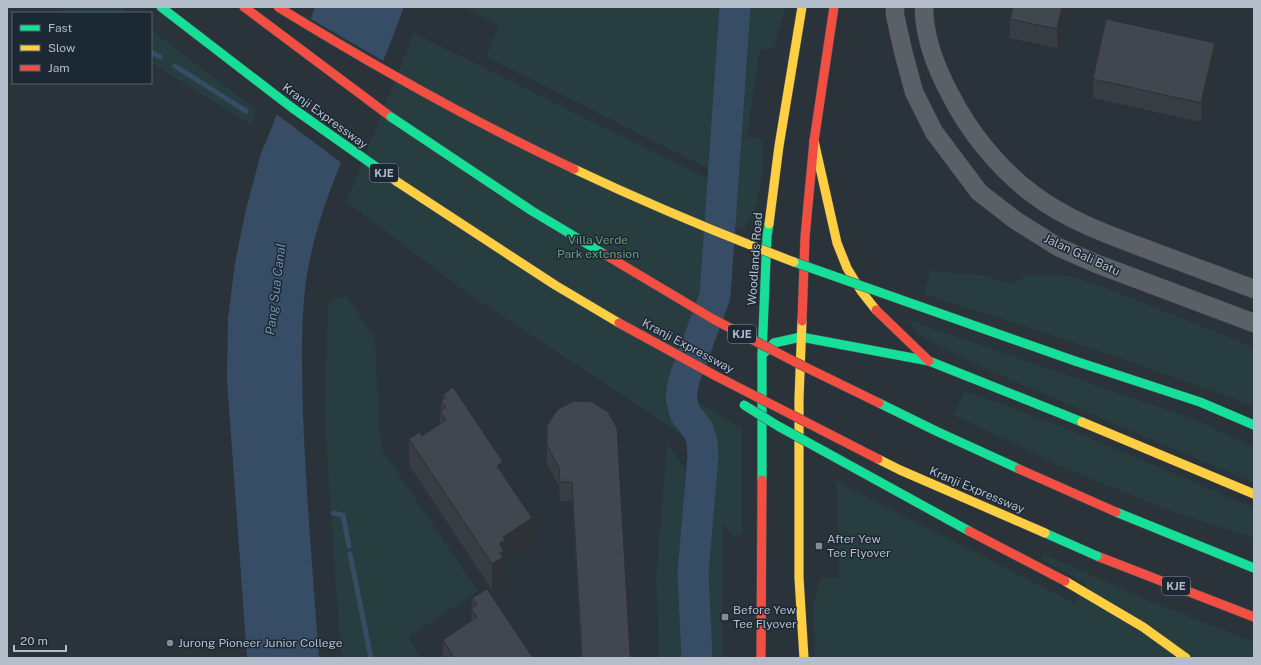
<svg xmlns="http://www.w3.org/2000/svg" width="1261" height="665" font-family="'Public Sans',sans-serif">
<rect width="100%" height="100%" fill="#2a323a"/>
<g fill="#273d40">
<polygon points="59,7 121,7 129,13 69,13"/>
<polygon points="463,7 723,7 713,171 486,57 499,25"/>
<polygon points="742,7 786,7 774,49 760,49 747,137 763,139 762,176 756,209 744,231 726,224"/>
<polygon points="151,30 257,110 251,125 151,63"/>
<path d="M414,33L713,181L706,285L704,294C696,317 665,384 668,404C670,416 676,425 682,435L460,288L346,202Z"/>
<path d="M930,271L983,275L1013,284L1026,275L1071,276L1104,287L1254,347V407C1146,365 1034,330 924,294Z"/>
<polygon points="346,295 375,339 381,448 478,591 408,637 421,658 341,658 324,414 328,303"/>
<polygon points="909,320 1194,419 1254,447 1254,483 992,372 940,347 917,333"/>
<path d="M964,391C1063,424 1158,467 1254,508V538L1178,514L1059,466L954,415Z"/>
<polygon points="687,395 742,429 742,534 732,536 723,524 722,621 722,647 724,658 702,658 700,573 709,456 708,437 703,426 691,409"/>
<polygon points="667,443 687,471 681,579 684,658 659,658 656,576"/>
<polygon points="836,481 1075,603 1086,584 1041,559 1044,554 1148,600 1254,642 1254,658 815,658 813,607 820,578 839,577"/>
</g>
<path fill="#374d66" d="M315,7H404C389,48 372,88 355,129C335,176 315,224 307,275C300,320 302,368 303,413C306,495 313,576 319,658H247L227,380L228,319L235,263L246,209L261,153L272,127Z"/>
<polygon fill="#2a323a" points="309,18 385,62 343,164 275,113"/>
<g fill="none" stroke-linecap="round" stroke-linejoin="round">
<g stroke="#374d66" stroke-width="5">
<polyline points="151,52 160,57"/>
<polyline points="175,66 246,111"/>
<polyline points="333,513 343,515 349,546"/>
<polyline points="350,554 371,658"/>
</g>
<polyline stroke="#374d66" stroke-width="31" points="697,658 693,573 703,456 702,441 698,430 685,413 681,397 684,380 715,296 735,7"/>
<g stroke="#484e54" stroke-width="19">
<g id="street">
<polyline points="895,7 895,15 903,51 914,92 934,132 979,192 1015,220 1058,247 1097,264 1254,323"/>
<path d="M924,7C924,37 936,68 950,94C969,132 999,169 1034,195C1069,221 1109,235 1149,250C1184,263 1219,276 1254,289"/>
</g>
</g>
<g stroke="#484e56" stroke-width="10">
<g id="fast">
<polyline points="161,7 291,107 396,181"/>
<polyline points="762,355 774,343 801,337 929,361 1082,422"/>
<polyline points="1075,361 1200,402 1254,425"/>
<polyline points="762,480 762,355 767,236 769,224"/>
<polyline points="1116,512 1254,568"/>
</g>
</g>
<g stroke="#484e56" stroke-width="10">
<g id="slow">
<polyline points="814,141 837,243 847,268 861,291 876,310"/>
<polyline points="396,181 555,285 619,323"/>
<polyline points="769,224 779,146 802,7"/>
<polyline points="802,321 799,398 799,578 804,658"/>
<polyline points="1082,422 1254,494"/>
<polyline points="1065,581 1143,627 1186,658"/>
</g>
</g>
<g stroke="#484e56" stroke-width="10">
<g id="jam">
<polyline points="244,7 391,117"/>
<polyline points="876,310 929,361"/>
<polyline points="802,321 805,237 814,141 834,7"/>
<polyline points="1097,556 1254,617"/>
<polyline points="761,658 762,480"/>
</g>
</g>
<use href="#street" stroke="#5b6067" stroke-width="18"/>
<use href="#fast" stroke="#16e098" stroke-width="9"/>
<use href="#slow" stroke="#ffcf43" stroke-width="9"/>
<use href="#jam" stroke="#f24e42" stroke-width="9"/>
<g stroke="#474e55" stroke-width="10" stroke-linecap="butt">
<g id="fast-bridge">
<polyline points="391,117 532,211 604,254"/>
<polyline points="794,262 1075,361"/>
<polyline points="879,403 936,431 1019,469"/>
<polyline points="744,405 778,426 969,531"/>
<polyline points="1045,533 1097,556"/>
</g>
</g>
<g stroke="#474e55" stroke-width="10" stroke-linecap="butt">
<g id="slow-bridge">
<path d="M574,169C646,203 720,234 794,262"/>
<polyline points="878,459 900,470 1045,533"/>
</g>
</g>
<g stroke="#474e55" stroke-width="10" stroke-linecap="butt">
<g id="jam-bridge">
<path d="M278,7C374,66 472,121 574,169"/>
<polyline points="604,254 713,319 795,362 879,403"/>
<polyline points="619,323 716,376 878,459"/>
<polyline points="1019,469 1116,512"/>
<polyline points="969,531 1065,581"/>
</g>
</g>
<use href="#fast-bridge" stroke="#16e098" stroke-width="9"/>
<use href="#slow-bridge" stroke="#ffcf43" stroke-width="9"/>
<use href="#jam-bridge" stroke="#f24e42" stroke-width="9"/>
</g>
<g fill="#383d43">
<polygon points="1066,7 1057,48 1010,38 1010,19"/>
<polygon points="1215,62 1201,122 1093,98 1093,79"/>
<polygon points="443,395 503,475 532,544 505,562 505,566 504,567 504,577 503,577 503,583 492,590 409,465 409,439 422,436 440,424 440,411 441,410 441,401 443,400"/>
<polygon points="557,410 630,654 631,658 581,658 572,501 560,501 559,486 547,464 547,445"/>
<polygon points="472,598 533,658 443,658 443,640 471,621"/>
</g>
<g fill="#2e3237">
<polygon points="1062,7 1066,7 1057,48 1057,29"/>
<polygon points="1215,43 1215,62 1201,122 1201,103"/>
<polygon points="503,462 503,488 497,466"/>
<polygon points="532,518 532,544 505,562 505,566 504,567 504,577 503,577 503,583 492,590 492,564 499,544 503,537"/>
</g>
<g fill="#41474e" stroke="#2e3237">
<polygon points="1013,7 1062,7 1057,29 1010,19"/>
<polygon points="1106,19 1215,43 1201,103 1093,79"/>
<polygon points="453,387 503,462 497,466 532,518 503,537 505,540 499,544 504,551 500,553 503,557 492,564 409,439 420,432 422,436 446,420 440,411 446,407 441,401 445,398 443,395"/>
<polygon points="574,401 592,402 608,412 617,428 630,654 631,658 582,658 572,482 560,482 559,467 547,445 547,426 557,410"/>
<polygon points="487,589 533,658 454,658 443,640 477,617 471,609 477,605 472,598"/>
</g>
<g fill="#848d98" stroke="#1d2835" stroke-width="1.5">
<rect x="815" y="542" width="8" height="8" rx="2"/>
<rect x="721" y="613" width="8" height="8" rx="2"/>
<circle cx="170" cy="643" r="4"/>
</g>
<g text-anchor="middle" stroke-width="3" stroke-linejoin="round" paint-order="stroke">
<g fill="#1d2835" stroke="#87919d" stroke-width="1">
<rect x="370" y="164" width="28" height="18" rx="3"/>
<rect x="728" y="325" width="28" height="18" rx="3"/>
<rect x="1162" y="577" width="28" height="18" rx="3"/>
</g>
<g font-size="11" font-weight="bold" fill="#b4beca">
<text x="384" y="177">KJE</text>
<text x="742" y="338">KJE</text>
<text x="1176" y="590">KJE</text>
</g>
<g font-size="12" fill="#b4beca" stroke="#1d2835">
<text transform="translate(325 116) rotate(36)" y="4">Kranji Expressway</text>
<text transform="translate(1082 255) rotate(25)" y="4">Jalan Gali Batu</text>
<text transform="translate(755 259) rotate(-86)" y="4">Woodlands Road</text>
<text transform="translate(688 346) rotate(28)" y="4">Kranji Expressway</text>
<text transform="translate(977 490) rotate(23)" y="4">Kranji Expressway</text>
</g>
<g font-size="12" fill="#6a9c73" stroke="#1d2835">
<text x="598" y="244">Villa Verde<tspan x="598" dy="14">Park extension</tspan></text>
</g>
<g font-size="12" fill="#b4beca" stroke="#1d2835" text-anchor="start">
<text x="827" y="543">After Yew<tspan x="827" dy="14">Tee Flyover</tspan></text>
<text x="733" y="614">Before Yew<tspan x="733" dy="14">Tee Flyover</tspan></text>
<text x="178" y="647">Jurong Pioneer Junior College</text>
</g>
<g font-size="13" font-style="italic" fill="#7390af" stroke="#1d2835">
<text transform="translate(275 289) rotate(-83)" y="5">Pang Sua Canal</text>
</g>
</g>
<rect width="1261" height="665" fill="none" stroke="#b4beca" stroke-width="16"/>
<rect x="12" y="12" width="140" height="72" fill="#1d2835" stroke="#596471"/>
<rect x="20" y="25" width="20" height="6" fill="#16e098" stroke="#596471"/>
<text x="48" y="32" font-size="12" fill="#b4beca">Fast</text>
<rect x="20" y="45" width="20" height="6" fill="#ffcf43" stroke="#596471"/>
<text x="48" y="52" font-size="12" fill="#b4beca">Slow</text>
<rect x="20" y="65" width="20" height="6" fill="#f24e42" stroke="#596471"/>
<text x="48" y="72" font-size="12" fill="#b4beca">Jam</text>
<path d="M14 645v6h52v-6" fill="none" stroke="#b4beca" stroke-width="2"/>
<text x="20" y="645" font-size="12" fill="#b4beca" stroke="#1d2835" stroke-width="3" paint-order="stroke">20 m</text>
</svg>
